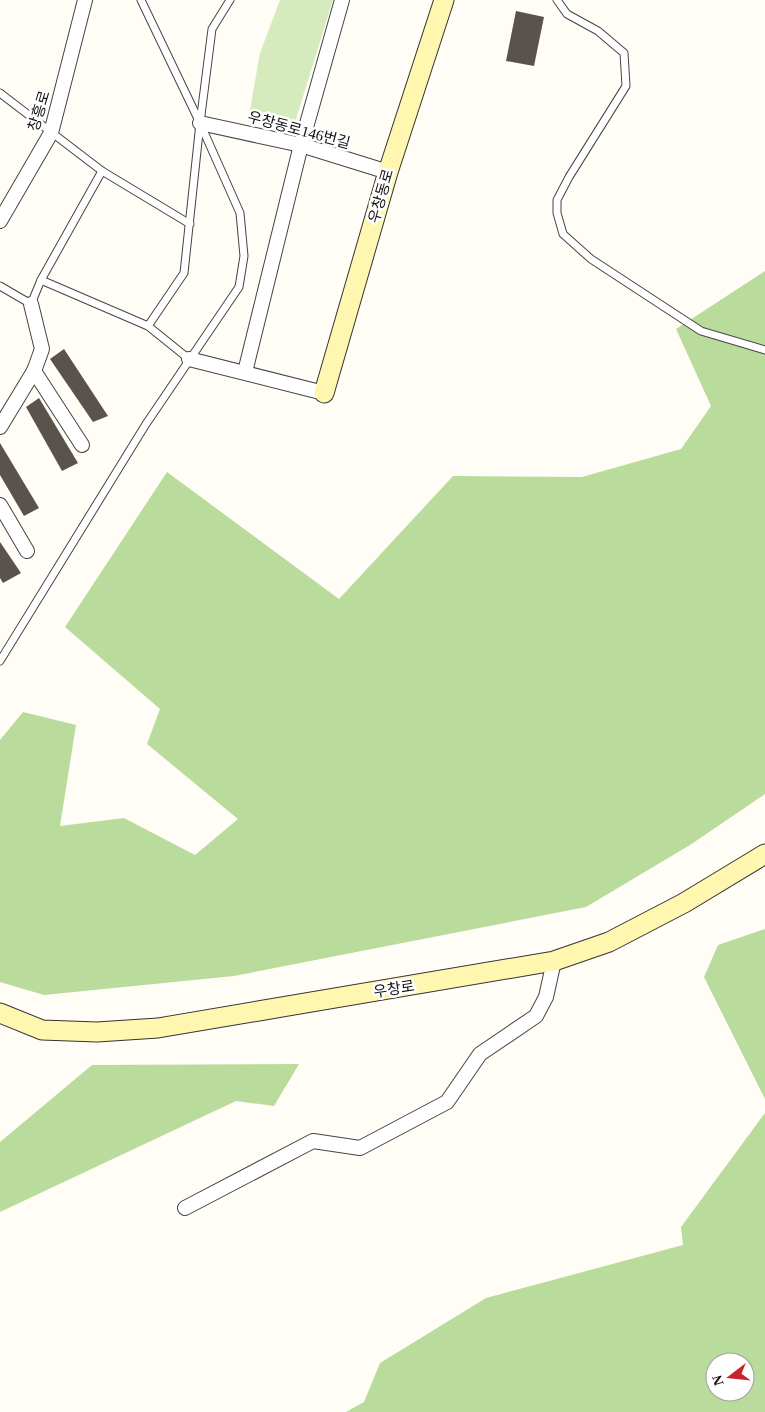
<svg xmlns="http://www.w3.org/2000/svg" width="765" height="1412" font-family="'Times New Roman','Noto Sans KR',serif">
<rect width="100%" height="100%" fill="#fffdf5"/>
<polygon fill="#d5ebbd" points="280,0 333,0 292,132 248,121 260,53"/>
<g fill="#b9dc9c" fill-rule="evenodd">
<polygon points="765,271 765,794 690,845 586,907 234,976 44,995 0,982 0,740 23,712 76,725 60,826 124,818 195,855 238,819 147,744 160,709 65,627 167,472 339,599 453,476 582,477 681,449 711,406 676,329"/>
<polygon points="765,929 765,1099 704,977 718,945"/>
<polygon points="299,1064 274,1106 236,1101 0,1212 0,1142 92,1065"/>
<path d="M765,1113V1412H346L364,1402L380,1363L486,1298L683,1245L681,1227ZM715,1362H745V1392H715Z"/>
</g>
<g fill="#5a524d">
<polygon points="516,11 544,17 534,66 506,61"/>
<polygon points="64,349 108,416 93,422 50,359"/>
<polygon points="39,398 78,463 62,471 26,407"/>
<polygon points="0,443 39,508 24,516 0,475"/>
<polygon points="0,542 21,573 3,583 0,578"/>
</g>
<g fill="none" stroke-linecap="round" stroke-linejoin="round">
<g stroke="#444" stroke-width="9">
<g id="service">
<polyline points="141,0 200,123 184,273 148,326"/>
<polyline points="557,0 567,14 598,31 624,53 626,86 569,177 557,200 557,213 563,234 591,259 701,331 765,350"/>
<polyline points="0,93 102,171 190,224"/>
<polyline points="41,280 148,326 189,359"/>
<polyline points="0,286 31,304 41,280 102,171"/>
<polyline points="0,661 146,424 239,287 244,256 240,213 200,123 212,29 230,0"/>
</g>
</g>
<g stroke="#444" stroke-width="16">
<g id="minor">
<polyline points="200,123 301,145 388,172"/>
<polyline points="0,221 51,133 85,0"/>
<polyline points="31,304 42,349 34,371 82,445"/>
<polyline points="189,359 324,393"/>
<polyline points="245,372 301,145 342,0"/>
<polyline points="0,427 34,371"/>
<polyline points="0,505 27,551"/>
<polyline points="185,1208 313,1141 360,1148 447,1102 480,1054 536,1016 546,997 554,961"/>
</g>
</g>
<g stroke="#333" stroke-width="21">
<g id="secondary">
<polyline points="324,393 388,172 444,0"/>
<polyline points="0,1013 42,1030 97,1032 158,1028 554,961 609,942 684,903 765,854"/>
</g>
</g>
<use href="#service" stroke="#fff" stroke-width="7"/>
<use href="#minor" stroke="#fff" stroke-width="14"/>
<use href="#secondary" stroke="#fff6b0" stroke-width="19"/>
</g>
<g text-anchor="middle" stroke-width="5" stroke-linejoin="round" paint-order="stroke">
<g font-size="15" fill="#111" stroke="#fff">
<text transform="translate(39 111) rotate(-73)" y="5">창흥로</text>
<text transform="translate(299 130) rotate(15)" y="5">우창동로146번길</text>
<text transform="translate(381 196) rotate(-74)" y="5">우창동로</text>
<text transform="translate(394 989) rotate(-9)" y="5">우창로</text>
</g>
</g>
<g transform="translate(730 1377) rotate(254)"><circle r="24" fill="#ffffff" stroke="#a0a0a0"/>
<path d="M0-4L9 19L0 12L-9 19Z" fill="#c4262e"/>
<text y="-8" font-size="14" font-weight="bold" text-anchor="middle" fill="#111111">N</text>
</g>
</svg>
